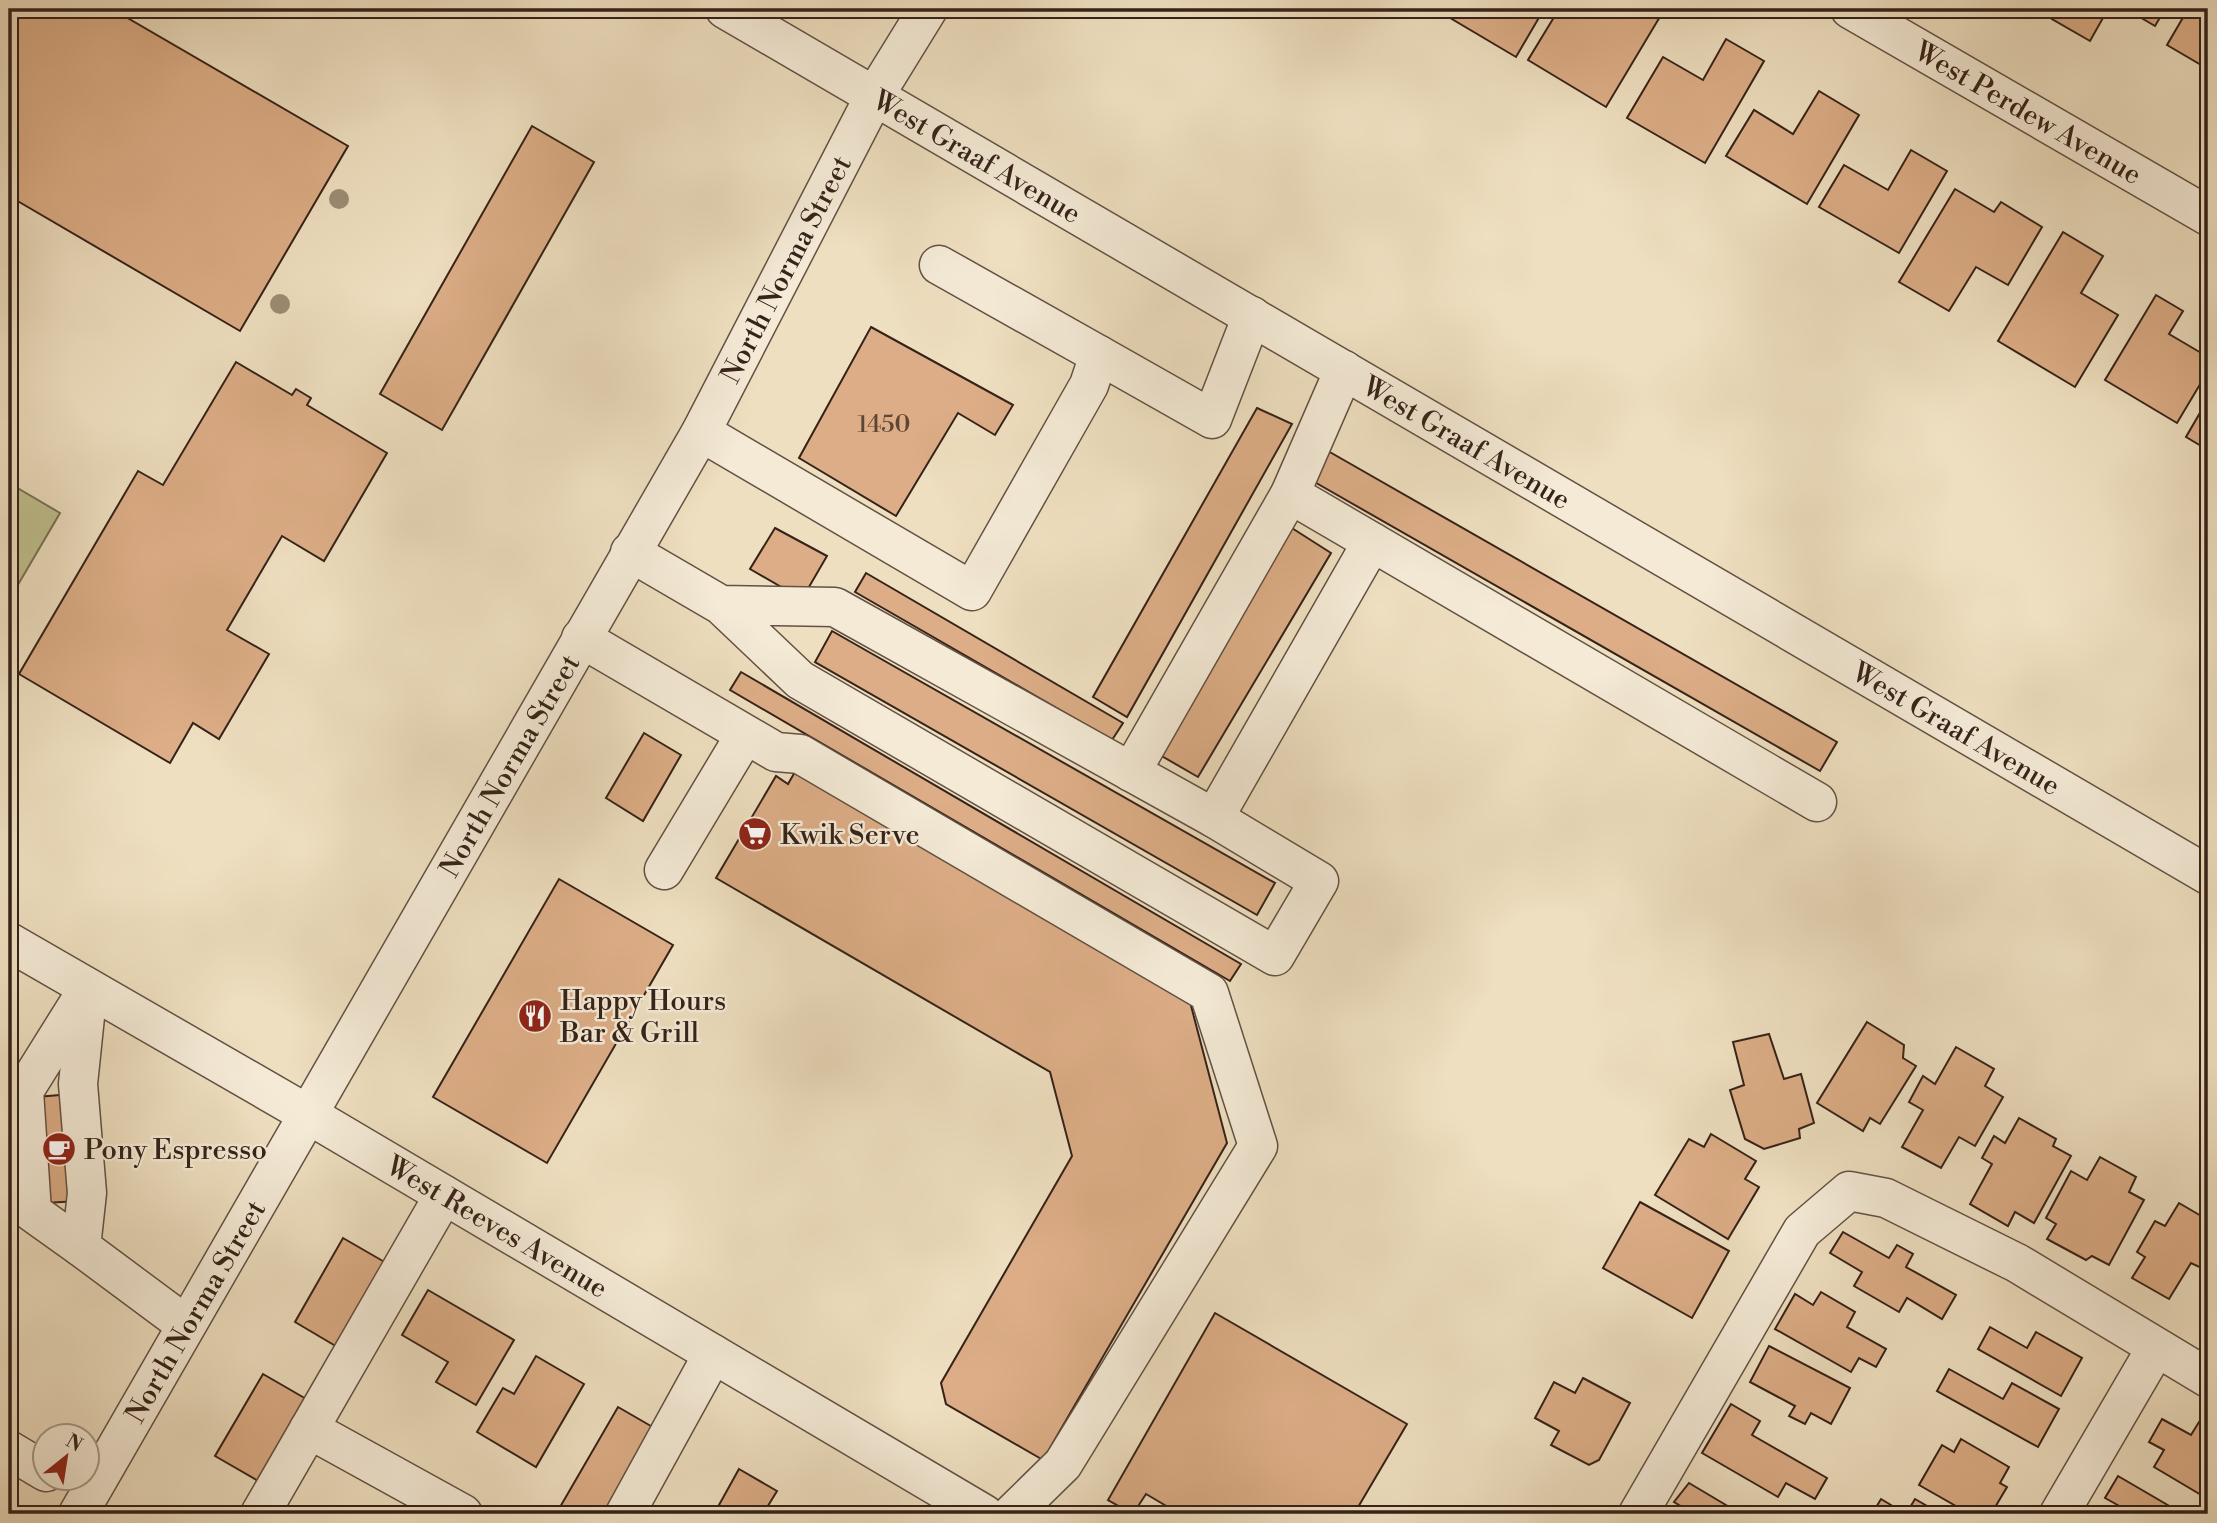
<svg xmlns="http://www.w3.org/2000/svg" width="2217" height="1523" font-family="'Libre Bodoni',serif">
<rect width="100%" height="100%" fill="#eedfc0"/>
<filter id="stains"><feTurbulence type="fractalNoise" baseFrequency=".00286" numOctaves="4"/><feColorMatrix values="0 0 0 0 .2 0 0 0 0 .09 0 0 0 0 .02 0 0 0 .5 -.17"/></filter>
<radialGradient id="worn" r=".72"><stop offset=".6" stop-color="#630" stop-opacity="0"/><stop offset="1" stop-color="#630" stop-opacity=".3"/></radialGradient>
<polygon fill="#bfc08e" stroke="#7a7154" stroke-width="2" points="9,483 60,513 9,600"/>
<g fill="#dcad86" stroke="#352219" stroke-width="2">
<polygon points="9,9 112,9 348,146 240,331 9,196"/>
<polygon points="1435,9 1544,9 1516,57"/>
<polygon points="1559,9 1664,10 1606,107 1528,60"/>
<polygon points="2057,9 2108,9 2090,41 2052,19"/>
<polygon points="2126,9 2165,9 2155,26"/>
<polygon points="2188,9 2208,9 2208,69 2167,45"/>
<polygon points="1726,39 1764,61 1705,163 1627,118 1663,57 1703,80"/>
<polygon points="1819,91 1859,115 1807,204 1726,156 1754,110 1793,134"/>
<polygon points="532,126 594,162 442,430 380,394"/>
<polygon points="1911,150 1947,171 1899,253 1819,207 1844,165 1888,190"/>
<polygon points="1955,189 1994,212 2001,202 2042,227 2008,285 1976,267 1949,311 1899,282"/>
<polygon points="2063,232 2103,256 2081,293 2118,315 2075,387 1998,341"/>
<polygon points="2156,295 2183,311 2169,334 2208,357 2208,371 2177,423 2105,380"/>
<polygon points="871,327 1013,405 995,435 958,413 896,516 799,458"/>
<polygon points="236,362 292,395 296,389 311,398 307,405 387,453 324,561 282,536 227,630 269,654 219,739 193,723 170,763 19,674 138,471 163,485"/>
<polygon points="2208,399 2208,450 2186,437"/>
<polygon points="1257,408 1292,424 1127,717 1093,697"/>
<polygon points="1321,447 1837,742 1820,771 1304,476"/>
<polygon points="1284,523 1331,553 1198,777 1153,751"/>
<polygon points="775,528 827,556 802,599 750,569"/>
<polygon points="866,573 1123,723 1112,740 855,592"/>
<polygon points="832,631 1275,883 1257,915 815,662"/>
<polygon points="741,672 1241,964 1230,981 730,690"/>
<polygon points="644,733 681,755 643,821 606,798"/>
<polygon points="796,770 1189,998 1227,1143 1043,1460 946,1404 941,1383 1072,1156 1050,1072 716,878 776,776 788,784"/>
<polygon points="559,879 673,945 547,1163 433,1097"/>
<polygon points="1867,1022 1904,1045 1903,1058 1916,1066 1880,1124 1870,1118 1863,1131 1817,1103"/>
<polygon points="1769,1034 1784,1079 1801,1074 1814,1123 1799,1129 1800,1138 1764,1149 1745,1139 1730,1090 1744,1085 1733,1042"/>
<polygon points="1956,1047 1994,1069 1985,1086 2003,1097 1975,1146 1959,1137 1941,1168 1902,1147 1923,1110 1909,1102 1923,1076 1935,1084"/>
<polygon points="71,1094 79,1201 45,1203 37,1097"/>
<polygon points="2019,1118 2056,1139 2053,1146 2071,1156 2034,1223 2015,1212 2008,1226 1970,1204 1992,1164 1982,1158 1994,1136 2005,1143"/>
<polygon points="1711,1134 1756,1161 1745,1179 1759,1187 1728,1239 1655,1195 1689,1139 1704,1147"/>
<polygon points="2100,1157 2136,1177 2129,1192 2144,1200 2109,1265 2092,1256 2086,1260 2047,1239 2056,1224 2046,1218 2071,1171 2087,1180"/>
<polygon points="1640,1202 1729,1251 1692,1318 1603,1268"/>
<polygon points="2179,1203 2208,1220 2208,1237 2204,1244 2208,1246 2208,1271 2191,1263 2169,1299 2132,1278 2145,1257 2137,1252 2155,1221 2165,1226"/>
<polygon points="1843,1232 1889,1258 1897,1245 1913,1254 1906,1267 1956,1295 1942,1319 1907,1298 1899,1312 1854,1286 1862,1272 1830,1253"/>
<polygon points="343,1238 388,1264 339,1348 295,1322"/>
<polygon points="428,1290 514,1340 476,1405 436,1382 448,1362 402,1335"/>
<polygon points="1821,1292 1855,1312 1847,1327 1886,1349 1876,1367 1859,1358 1851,1372 1775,1329 1795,1294 1813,1305"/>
<polygon points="1215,1313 1407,1424 1354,1514 1180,1514 1146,1494 1133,1514 1108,1500"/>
<polygon points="1990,1327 2027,1348 2036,1332 2082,1358 2061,1396 1978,1349"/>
<polygon points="1769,1346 1850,1388 1831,1424 1811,1413 1805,1424 1789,1416 1795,1406 1750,1382"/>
<polygon points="536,1356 584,1384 536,1467 477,1432 503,1388 514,1394"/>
<polygon points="1949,1369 2003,1399 2012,1383 2059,1409 2038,1447 1937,1391"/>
<polygon points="263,1374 308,1400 260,1482 215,1456"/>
<polygon points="1583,1378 1630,1403 1599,1460 1589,1465 1551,1445 1559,1431 1535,1418 1554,1382 1575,1393"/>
<polygon points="1731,1404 1760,1421 1752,1435 1827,1478 1815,1499 1786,1483 1778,1497 1702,1453"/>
<polygon points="618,1407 663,1433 616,1514 556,1514"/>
<polygon points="2162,1419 2191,1435 2199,1422 2208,1427 2208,1438 2204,1445 2208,1448 2208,1499 2154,1467 2164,1450 2149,1442"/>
<polygon points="1961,1439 2009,1467 2000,1483 2007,1487 1991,1514 1970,1514 1919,1485 1942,1445 1954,1452"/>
<polygon points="739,1469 777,1491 763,1514 714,1514"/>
<polygon points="2118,1476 2183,1514 2128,1514 2130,1512 2105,1498"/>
<polygon points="1689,1483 1741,1514 1694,1514 1674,1502"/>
<polygon points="1881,1499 1906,1514 1915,1499 1941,1514 1872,1514"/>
</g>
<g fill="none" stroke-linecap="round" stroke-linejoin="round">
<g stroke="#635143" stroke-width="41">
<g id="minor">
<path id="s1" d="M725,9L2208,875"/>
<path id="s2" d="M1850,9L2208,216"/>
<polyline points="939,265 1099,355"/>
<polyline points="701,432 972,591 1089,385 1099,355 1212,419 1252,316"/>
<polyline points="1290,494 1817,802"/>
<polyline points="630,552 721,605 800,680 1275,956 1319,881 1214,818 835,607 721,605"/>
<polyline points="581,638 776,752 800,754 1209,993 1258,1146 1063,1464 1012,1514"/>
<polyline points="1131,772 1290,494 1344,370"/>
<polyline points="1214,818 1372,542"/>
<polyline points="664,870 745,735"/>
<path id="s3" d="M9,942L309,1115L984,1514"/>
<polyline points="88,988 78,1084 87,1193 81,1247 186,1325"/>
<polyline points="81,1247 32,1212 24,1091 84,995"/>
<polyline points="309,1429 463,1514"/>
<polyline points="9,1450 46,1472"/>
<path id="s4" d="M78,1514L701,432L875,95L928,9"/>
<polyline points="260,1514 444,1195"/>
<polyline points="625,1514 713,1354"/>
<polyline points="1638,1514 1802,1231 1849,1191 1886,1198 2017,1263 2208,1378"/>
<polyline points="2059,1514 2156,1348"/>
</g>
</g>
<use href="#minor" stroke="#f4ead6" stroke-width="38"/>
</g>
<g fill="#9c8d74">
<circle cx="339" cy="199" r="10"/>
<circle cx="280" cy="304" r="10"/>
</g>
<defs>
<g id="supermarket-disc" transform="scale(1.75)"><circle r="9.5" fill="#8f2418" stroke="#f4ead6"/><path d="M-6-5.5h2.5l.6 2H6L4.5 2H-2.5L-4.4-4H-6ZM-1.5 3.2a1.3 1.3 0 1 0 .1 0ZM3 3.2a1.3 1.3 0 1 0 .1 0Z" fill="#fff"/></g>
<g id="restaurant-disc" transform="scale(1.75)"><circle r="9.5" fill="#8f2418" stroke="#f4ead6"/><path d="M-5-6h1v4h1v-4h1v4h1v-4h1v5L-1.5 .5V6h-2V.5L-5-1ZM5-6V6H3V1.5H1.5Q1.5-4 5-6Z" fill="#fff"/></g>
<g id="cafe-disc" transform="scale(1.75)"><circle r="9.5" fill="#8f2418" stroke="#f4ead6"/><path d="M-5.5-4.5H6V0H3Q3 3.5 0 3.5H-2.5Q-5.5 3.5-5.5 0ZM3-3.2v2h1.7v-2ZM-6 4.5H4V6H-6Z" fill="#fff"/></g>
</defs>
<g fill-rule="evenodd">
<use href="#supermarket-disc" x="755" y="834"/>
<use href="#restaurant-disc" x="535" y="1016"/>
<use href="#cafe-disc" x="59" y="1149"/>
</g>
<g text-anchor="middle" stroke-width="5" stroke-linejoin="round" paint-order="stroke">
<g font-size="24" fill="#5f4534">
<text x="884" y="432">1450</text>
</g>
<g font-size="28" fill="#352219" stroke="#f4ead6">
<text dy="10" stroke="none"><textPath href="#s2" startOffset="206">West Perdew Avenue</textPath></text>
<text dy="10" stroke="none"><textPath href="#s1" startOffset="292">West Graaf Avenue</textPath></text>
<text dy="10" stroke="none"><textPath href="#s4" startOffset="1432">North Norma Street</textPath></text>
<text dy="10" stroke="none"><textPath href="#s1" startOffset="859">West Graaf Avenue</textPath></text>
<text dy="10" stroke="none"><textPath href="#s1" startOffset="1426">West Graaf Avenue</textPath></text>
<text dy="10" stroke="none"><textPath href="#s4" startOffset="864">North Norma Street</textPath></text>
<text dy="10" stroke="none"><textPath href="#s3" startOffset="565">West Reeves Avenue</textPath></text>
<text dy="10" stroke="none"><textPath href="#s4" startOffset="234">North Norma Street</textPath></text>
</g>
<g font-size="28" fill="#352219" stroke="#f4ead6" text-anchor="start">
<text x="780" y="844">Kwik Serve</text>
<text x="560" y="1010">Happy Hours<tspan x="560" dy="32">Bar &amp; Grill</tspan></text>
<text x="84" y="1159">Pony Espresso</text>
</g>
</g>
<rect width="2217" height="1523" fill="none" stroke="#eedfc0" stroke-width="35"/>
<rect x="10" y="10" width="2196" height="1502" fill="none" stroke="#352219" stroke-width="3.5"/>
<rect x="18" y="18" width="2182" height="1488" fill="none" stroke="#352219" stroke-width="2"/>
<g transform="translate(66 1457) rotate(30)"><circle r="33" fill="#f4ead6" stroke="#a89a8a" stroke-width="2"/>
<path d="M0-5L12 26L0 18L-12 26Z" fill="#8f2418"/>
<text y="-10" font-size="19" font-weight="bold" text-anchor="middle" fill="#352219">N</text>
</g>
<rect width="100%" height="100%" filter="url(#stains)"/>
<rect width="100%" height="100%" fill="url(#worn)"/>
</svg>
